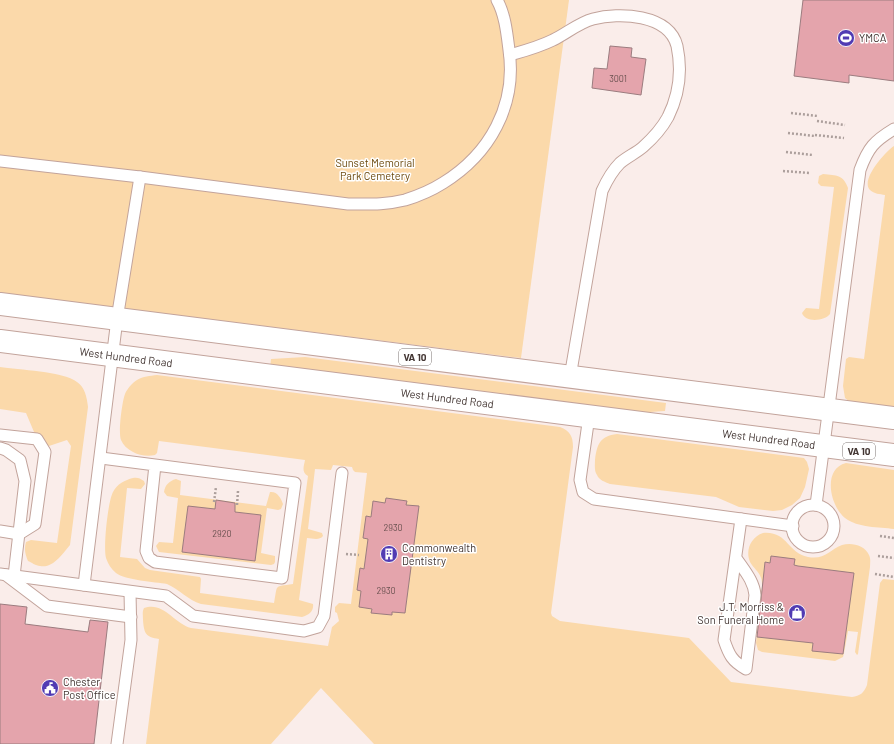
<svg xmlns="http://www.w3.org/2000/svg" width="894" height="744" font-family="Barlow,sans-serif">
<rect width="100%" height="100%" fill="#faedea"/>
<g fill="#fbd9aa">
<polygon points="0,0 569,0 521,358 0,293"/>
<path d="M894,146V408L850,402L845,398L843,386L846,359L849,357L864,359L885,195C880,194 874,194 870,190C860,180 885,152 894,146Z"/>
<path d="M823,174C837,176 843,174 848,188L830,314C825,321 805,323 802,313L806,308L819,309L834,187L821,186L818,183L819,176Z"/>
<polygon points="305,357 666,403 665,411 635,413 270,368 271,359"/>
<path d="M0,367C18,370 63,371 77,382C85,387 87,398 88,407L70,545C63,553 53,569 40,566C36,566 31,562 28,561C25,554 24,549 26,542L31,540L57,543L71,446L67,440L49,446L37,439L26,413L0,409Z"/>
<path d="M157,375L560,427C570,431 573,436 573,447L551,613L552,616L560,621L689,638L731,682L852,697C860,696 864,693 867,685L880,583L883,579L894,580V744H374L321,688L271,744H146L159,639C146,637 144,634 143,620C143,615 142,612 144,608C163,601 174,623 191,628L328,646L332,627L339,621L337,613L335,612V607L339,603L351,604L367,473L355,472L353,470L352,467L333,465L331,470L315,469L308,529L322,533L323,536C319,541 312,538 307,538L299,600L313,604C314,611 309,615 302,617L201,604C188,600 179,589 167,584C155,582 125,580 116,573C111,569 108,564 106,558C103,547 108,501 113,492C117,484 125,480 133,478C137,477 140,478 144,481L145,484L141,489L127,488L120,557L137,559L145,568L150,570L200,577L201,579L200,593L274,603C278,584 273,587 293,584L308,476C301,472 304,466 305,460L159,441L157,453L155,455C143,458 126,452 121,440C118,433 122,402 125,394C127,389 132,383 137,380C143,376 150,376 157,375Z"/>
<path d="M617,434L804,458L807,462L809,469L805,487L800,498L792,505L782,510L773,511L739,507L716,497L610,484C605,482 599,480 597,475C594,471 595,465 595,460C597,444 600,436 617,434Z"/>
<path d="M846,463L894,470V529C879,527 858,528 845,518C830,506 822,469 846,463Z"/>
<path d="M176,479L181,481L180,495L266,506L270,492C277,491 281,498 283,504L281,509L278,510L267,508L261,553L275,556V562L274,564L271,565L159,552L156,546L159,542L173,543L178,498L167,496L164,492C165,485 169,481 176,479Z"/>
<path d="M763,533C788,531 787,553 808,557C825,560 829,550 842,545C851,542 865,545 869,555C871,559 870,563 870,567L858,654L857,655L855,652L858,632L848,631L844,653L843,657L835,661L762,652L758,650L756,643L762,587C762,584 762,580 761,578C759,571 753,568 750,562C745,550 751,537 763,533Z"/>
</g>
<g fill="#e4a4ac" stroke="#9b7c7f">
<polygon points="803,0 894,0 894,81 849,75 849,83 794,76"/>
<polygon points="610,46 632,48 631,57 646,59 641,95 592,88 594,68 607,69"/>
<polygon points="386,498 407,501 406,505 419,506 405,613 392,612 392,615 371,613 372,609 359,607 361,591 357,590 360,568 364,569 368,539 363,538 366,516 371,517 373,501 385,503"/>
<polygon points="216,500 235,503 235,512 261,515 255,561 182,552 188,506 215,509"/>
<polygon points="771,556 795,559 794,565 798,566 854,573 843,654 812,651 813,643 757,637 765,562 770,563"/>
<polygon points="0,604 27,607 25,624 88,632 90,620 108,622 94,744 0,744"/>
</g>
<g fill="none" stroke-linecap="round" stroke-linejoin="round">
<g stroke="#c2a39b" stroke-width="13">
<g id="lane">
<path d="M510,55C524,51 539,47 553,40C566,34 578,23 593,19C619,12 669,14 677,46C682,70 679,95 668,117C662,128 652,139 643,147C636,153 627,157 620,163C612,171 607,180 602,191L570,377"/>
<path d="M0,161L140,177L348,204C368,204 385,205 405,200C418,196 432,190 443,183C490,154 517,105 509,50C507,34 505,14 497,0"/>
<polyline points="589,416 580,480 583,492 594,499 793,526"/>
<polyline points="0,435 37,439 45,452 35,524 19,534 0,531"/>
<polyline points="0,448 6,450 20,460 25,481 14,576"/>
<polyline points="101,458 295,483 282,578 155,562 149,558 146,551 155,465"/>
<path d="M816,505L860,170C868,148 874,141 894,129"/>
<circle cx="813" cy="526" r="21"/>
<path d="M736,558C744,570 754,581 755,595L746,669C732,661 729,655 724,640L741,519"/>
<polyline points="0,574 166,596 193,616 304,631 318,627 324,616 342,473"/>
<polyline points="6,575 47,606 131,617"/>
<polyline points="84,585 117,319 140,177"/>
<polyline points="117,744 131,640 130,592"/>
</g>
</g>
<g stroke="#c2a39b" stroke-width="24">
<g id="primary">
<polyline points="0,304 894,418"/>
<path id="s1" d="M0,341C298,380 596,417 894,455"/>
</g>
</g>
<g stroke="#ac9f9c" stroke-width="2.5" stroke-dasharray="2 2" stroke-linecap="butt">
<polyline points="791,113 818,116"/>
<polyline points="817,121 845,125"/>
<polyline points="788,133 815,136"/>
<polyline points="815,135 844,138"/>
<polyline points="786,152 813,155"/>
<polyline points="783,171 810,173"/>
<polyline points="214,502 216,487"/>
<polyline points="237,505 238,491"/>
<polyline points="880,536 894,538"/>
<polyline points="346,554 359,555"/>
<polyline points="878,556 894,558"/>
<polyline points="875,574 894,577"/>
</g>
<use href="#lane" stroke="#fff" stroke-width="11"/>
<use href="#primary" stroke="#fff" stroke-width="22"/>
</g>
<defs>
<g id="stadium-disc" transform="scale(0.9)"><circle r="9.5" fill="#513bb3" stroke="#fff"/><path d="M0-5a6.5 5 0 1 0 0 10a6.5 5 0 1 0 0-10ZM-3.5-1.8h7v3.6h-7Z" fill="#fff"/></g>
<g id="building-disc" transform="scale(0.9)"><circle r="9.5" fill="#513bb3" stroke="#fff"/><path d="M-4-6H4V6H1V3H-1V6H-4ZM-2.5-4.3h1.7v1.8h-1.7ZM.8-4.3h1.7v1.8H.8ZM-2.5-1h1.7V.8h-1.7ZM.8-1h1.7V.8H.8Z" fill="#fff"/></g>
<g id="shop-disc" transform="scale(0.9)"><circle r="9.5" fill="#513bb3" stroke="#fff"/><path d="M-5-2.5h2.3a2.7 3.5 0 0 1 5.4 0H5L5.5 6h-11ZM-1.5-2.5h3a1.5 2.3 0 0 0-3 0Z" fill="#fff"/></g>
<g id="civic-disc" transform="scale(0.9)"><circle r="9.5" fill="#513bb3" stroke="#fff"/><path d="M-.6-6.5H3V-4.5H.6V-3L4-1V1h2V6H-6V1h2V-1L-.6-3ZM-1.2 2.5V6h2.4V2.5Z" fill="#fff"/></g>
</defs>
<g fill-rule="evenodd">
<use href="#stadium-disc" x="846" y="38"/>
<use href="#building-disc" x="389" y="554"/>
<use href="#shop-disc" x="797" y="613"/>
<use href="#civic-disc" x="50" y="688"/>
</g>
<g text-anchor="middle" stroke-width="3" stroke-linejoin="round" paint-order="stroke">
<g font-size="9" fill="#6b5251">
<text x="618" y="82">3001</text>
<text x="393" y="531">2930</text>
<text x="222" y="537">2920</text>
<text x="386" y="594">2930</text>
</g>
<g fill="#fff" stroke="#7b7270" stroke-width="1">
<rect x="399" y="349" width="32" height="16" rx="3"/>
<rect x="843" y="443" width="32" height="16" rx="3"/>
</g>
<g font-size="10" font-weight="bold" fill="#433633">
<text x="415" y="361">VA 10</text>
<text x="859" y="455">VA 10</text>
</g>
<g font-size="11" fill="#433633" stroke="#fff" text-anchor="start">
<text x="859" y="42">YMCA</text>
<text x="402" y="552">Commonwealth<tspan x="402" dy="13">Dentistry</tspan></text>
<text x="784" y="611" text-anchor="end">J.T. Morriss &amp;<tspan x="784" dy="13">Son Funeral Home</tspan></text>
<text x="63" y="686">Chester<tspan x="63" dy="13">Post Office</tspan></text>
</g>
<g font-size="11" fill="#6d4b0f" stroke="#fff">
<text x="375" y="167">Sunset Memorial<tspan x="375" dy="13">Park Cemetery</tspan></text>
</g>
<g font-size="11" fill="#433633" stroke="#fff">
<text dy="4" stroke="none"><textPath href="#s1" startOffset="127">West Hundred Road</textPath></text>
<text dy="4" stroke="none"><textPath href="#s1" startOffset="451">West Hundred Road</textPath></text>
<text dy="4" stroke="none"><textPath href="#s1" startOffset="775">West Hundred Road</textPath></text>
</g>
</g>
</svg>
